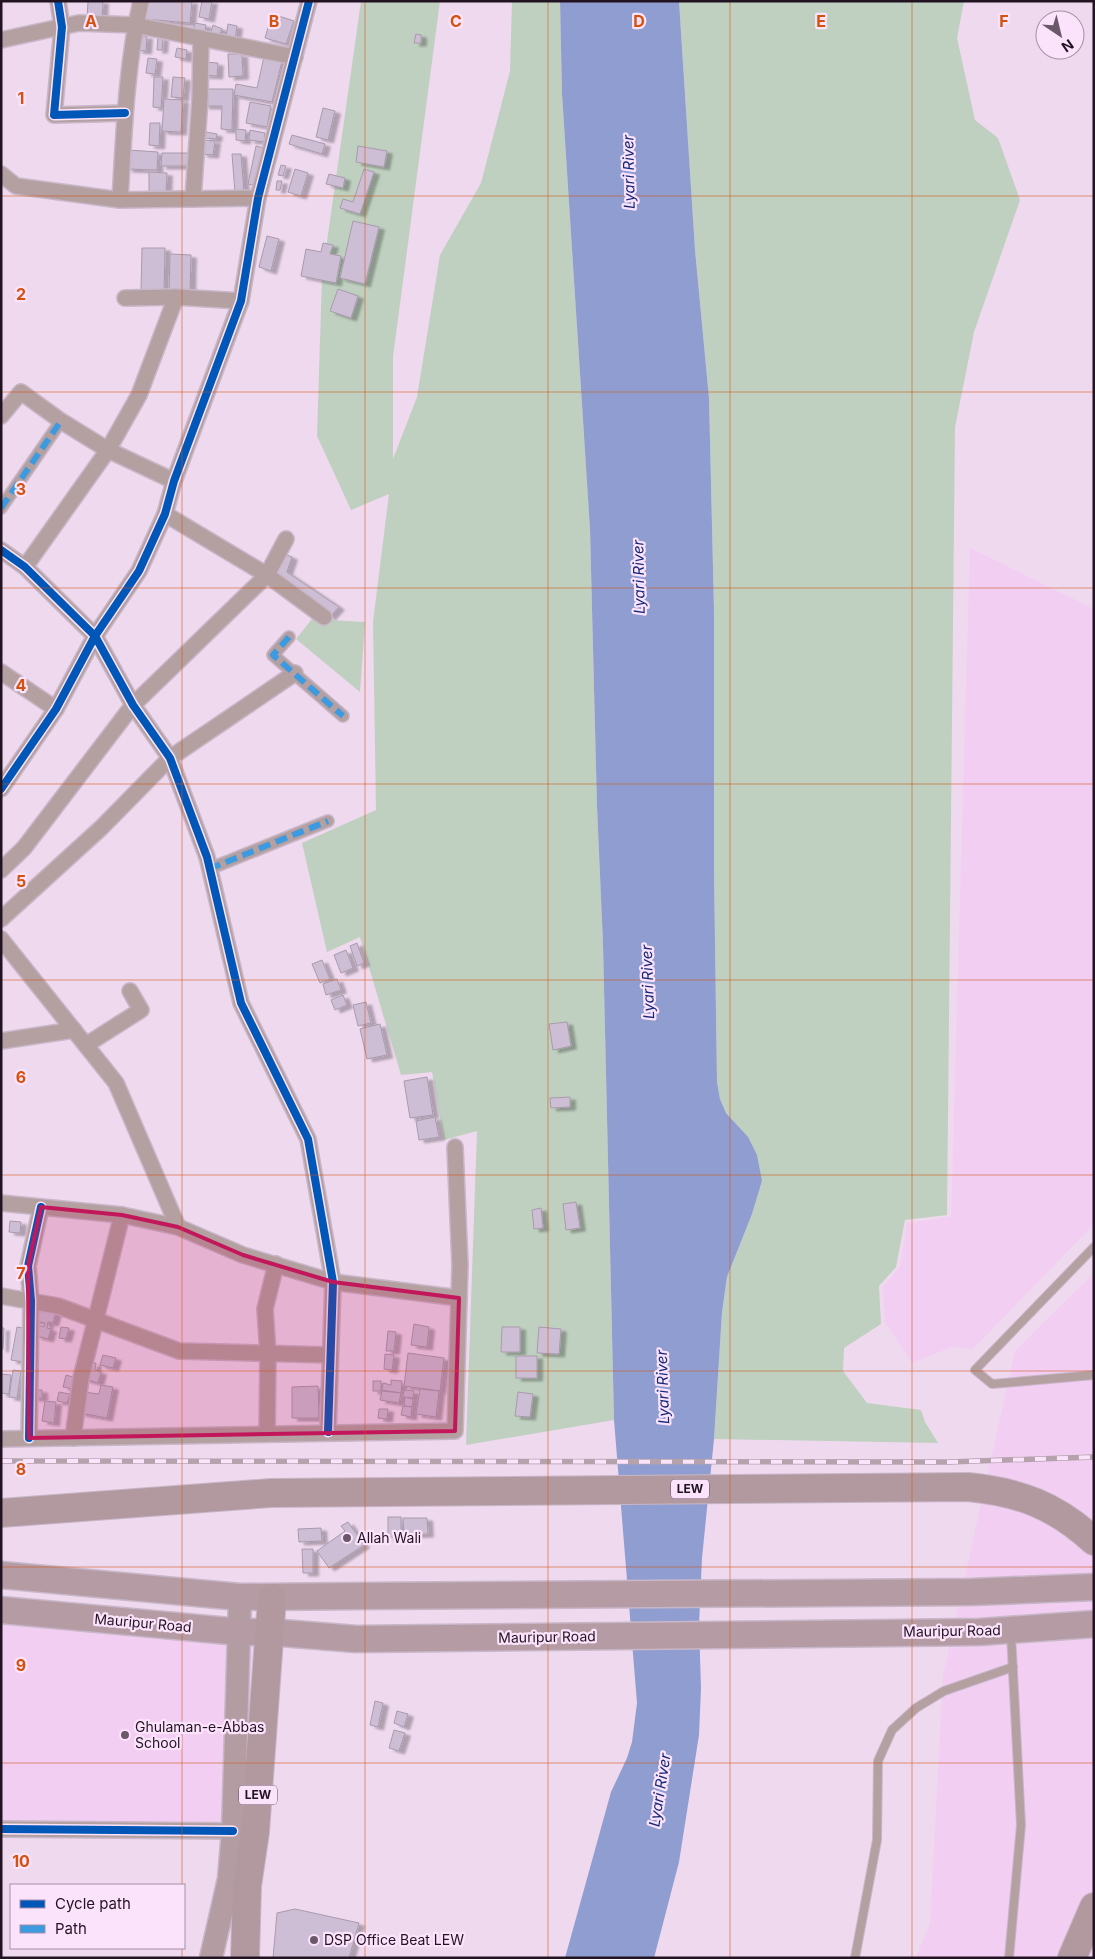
<svg xmlns="http://www.w3.org/2000/svg" width="1095" height="1959" font-family="Inter,sans-serif">
<defs>
<filter id="shadow"><feDropShadow dx="5.5" dy="3" stdDeviation="1" flood-color="#0004"/></filter>
</defs>
<rect width="100%" height="100%" fill="#efd9ef"/>
<g fill="#f2cef2">
<polygon points="970,548 1094,609 1094,1224 973,1349 952,1347 912,1363 885,1322 883,1287 900,1266 907,1223 951,1217"/>
<polygon points="1094,1273 1094,1958 916,1958 930,1923 943,1676 1015,1351"/>
<polygon points="1,1610 259,1641 236,1831 1,1829"/>
</g>
<g fill="#bfd0c0">
<polygon points="361,1 440,1 393,357 393,459 417,397 440,255 481,183 510,71 512,1 560,1 562,94 590,529 597,807 603,944 614,1420 466,1445 477,1131 444,1140 432,1072 401,1075 360,937 327,952 302,843 376,810 373,622 389,494 351,510 317,436 322,277"/>
<polygon points="679,1 964,1 957,38 975,120 998,138 1020,200 974,332 955,427 947,1215 905,1220 896,1267 879,1286 881,1324 844,1348 843,1371 867,1403 921,1410 925,1422 938,1443 714,1439 722,1312 727,1277 752,1214 762,1181 736,1124 726,1113 720,1099 717,1082 714,872 714,610 709,398 695,250"/>
<polygon points="312,619 365,622 360,692 296,639"/>
</g>
<polygon fill="#909dd0" points="560,1 679,1 695,250 709,398 714,610 714,872 717,1082 720,1099 726,1113 748,1137 757,1155 762,1181 752,1214 727,1277 722,1312 714,1439 702,1558 699,1625 701,1688 699,1735 679,1862 654,1958 565,1958 611,1792 627,1758 632,1742 637,1703 614,1420 603,944 597,807 590,529 562,94"/>
<g fill="#cebed5" stroke="#a89aac" filter="url(#shadow)">
<polygon points="88,1 103,1 102,18 87,18"/>
<polygon points="147,1 192,1 190,23 145,19"/>
<polygon points="202,1 212,1 209,19 199,17"/>
<polygon points="272,14 294,21 286,44 265,38"/>
<polygon points="195,23 206,25 204,36 192,33"/>
<polygon points="228,24 237,26 235,39 226,37"/>
<polygon points="213,25 222,29 218,38 210,35"/>
<polygon points="416,34 421,35 421,43 414,43"/>
<polygon points="138,36 147,36 146,51 137,50"/>
<polygon points="158,37 163,38 162,50 157,50"/>
<polygon points="177,48 187,50 186,59 175,57"/>
<polygon points="228,54 242,54 243,76 229,77"/>
<polygon points="264,57 282,61 272,102 234,95 236,84 257,88"/>
<polygon points="148,58 157,59 155,74 146,73"/>
<polygon points="204,62 218,63 217,76 203,75"/>
<polygon points="154,77 163,77 161,108 153,107"/>
<polygon points="173,77 185,78 183,98 171,97"/>
<polygon points="204,89 233,89 232,130 221,129 222,106 204,106"/>
<polygon points="164,99 183,100 181,132 162,131"/>
<polygon points="250,102 271,106 267,127 246,123"/>
<polygon points="323,108 335,111 328,140 316,137"/>
<polygon points="150,123 160,123 159,146 149,145"/>
<polygon points="236,129 246,130 245,141 236,140"/>
<polygon points="250,130 265,133 264,142 249,140"/>
<polygon points="206,132 217,134 216,139 205,138"/>
<polygon points="292,135 325,144 322,154 289,144"/>
<polygon points="203,140 215,141 213,155 202,154"/>
<polygon points="256,146 264,148 256,186 248,184"/>
<polygon points="358,146 387,151 384,167 356,162"/>
<polygon points="128,150 158,152 157,170 127,169"/>
<polygon points="162,153 192,153 192,166 161,166"/>
<polygon points="232,154 241,154 244,193 235,193"/>
<polygon points="281,165 286,166 283,176 278,175"/>
<polygon points="295,169 308,173 301,196 288,192"/>
<polygon points="364,169 374,172 360,214 340,208 343,199 353,202"/>
<polygon points="149,172 167,173 166,194 149,194"/>
<polygon points="329,174 345,178 343,188 326,184"/>
<polygon points="277,181 282,181 280,190 276,190"/>
<polygon points="353,221 379,227 365,284 340,278"/>
<polygon points="267,236 279,239 271,271 259,267"/>
<polygon points="323,243 333,245 330,254 341,256 336,283 301,276 306,249 321,252"/>
<polygon points="142,248 165,248 164,292 141,291"/>
<polygon points="170,254 191,255 190,293 169,292"/>
<polygon points="338,289 358,296 351,318 330,311"/>
<polygon points="285,554 292,557 287,572 339,607 330,617 272,575"/>
<polygon points="357,943 364,963 357,966 350,946"/>
<polygon points="346,950 353,968 341,973 334,955"/>
<polygon points="322,960 330,979 320,983 312,964"/>
<polygon points="337,979 341,990 326,995 323,984"/>
<polygon points="343,995 347,1005 335,1010 331,1000"/>
<polygon points="366,1002 371,1023 358,1026 353,1005"/>
<polygon points="567,1022 571,1046 553,1050 549,1024"/>
<polygon points="380,1024 387,1055 367,1059 360,1029"/>
<polygon points="427,1077 433,1115 410,1118 404,1081"/>
<polygon points="570,1097 570,1107 551,1108 550,1098"/>
<polygon points="435,1117 439,1137 419,1140 416,1121"/>
<polygon points="576,1202 580,1228 566,1230 563,1204"/>
<polygon points="541,1208 543,1228 534,1229 532,1210"/>
<polygon points="10,1221 21,1222 20,1233 9,1232"/>
<polygon points="35,1307 56,1312 53,1323 48,1322 47,1328 51,1329 48,1339 36,1336 38,1325 44,1327 45,1323 32,1320"/>
<polygon points="414,1324 429,1327 427,1347 411,1345"/>
<polygon points="17,1327 29,1329 23,1362 11,1360"/>
<polygon points="61,1327 69,1328 66,1339 59,1338"/>
<polygon points="502,1327 520,1327 520,1352 501,1352"/>
<polygon points="539,1327 561,1329 559,1354 537,1353"/>
<polygon points="1,1328 4,1328 3,1349 1,1349"/>
<polygon points="388,1331 396,1332 394,1351 386,1351"/>
<polygon points="408,1353 444,1358 440,1391 404,1386"/>
<polygon points="385,1354 394,1355 392,1370 384,1369"/>
<polygon points="103,1355 116,1358 113,1368 100,1365"/>
<rect x="516" y="1356" width="21" height="22"/>
<polygon points="93,1363 96,1363 95,1370 101,1372 98,1383 84,1379"/>
<polygon points="13,1370 21,1371 17,1398 9,1397"/>
<polygon points="1,1374 11,1375 9,1394 1,1393"/>
<polygon points="66,1375 80,1379 77,1390 63,1387"/>
<polygon points="391,1380 402,1381 401,1393 382,1390 383,1383 391,1385"/>
<rect x="373" y="1381" width="8" height="10"/>
<polygon points="101,1385 113,1387 107,1418 80,1413 84,1392 99,1394"/>
<polygon points="318,1386 319,1418 292,1418 292,1387"/>
<polygon points="420,1389 439,1391 436,1417 416,1414"/>
<polygon points="34,1390 42,1390 42,1398 33,1398"/>
<polygon points="404,1390 414,1391 413,1398 403,1397"/>
<polygon points="382,1391 401,1393 399,1403 380,1400"/>
<polygon points="59,1392 70,1394 67,1403 57,1401"/>
<polygon points="518,1392 533,1394 530,1417 515,1416"/>
<polygon points="405,1397 413,1399 412,1407 404,1406"/>
<polygon points="45,1401 56,1402 54,1423 42,1421"/>
<polygon points="403,1406 412,1407 411,1417 401,1415"/>
<polygon points="379,1409 388,1409 387,1419 378,1418"/>
<rect x="388" y="1517" width="13" height="20"/>
<polygon points="403,1518 427,1518 428,1534 404,1535"/>
<polygon points="348,1522 364,1545 329,1568 317,1551 345,1531 341,1526"/>
<polygon points="321,1528 322,1541 299,1542 298,1529"/>
<polygon points="302,1549 313,1549 313,1573 303,1573"/>
<polygon points="375,1701 383,1703 378,1727 370,1725"/>
<polygon points="397,1711 408,1714 404,1727 394,1723"/>
<polygon points="394,1730 405,1733 399,1751 389,1748"/>
<polygon points="295,1909 359,1923 349,1958 273,1958 277,1913"/>
</g>
<g fill="none" stroke-linecap="round" stroke-linejoin="round">
<g stroke="#c8b7c8" stroke-width="10">
<g id="service">
<polyline points="1094,1247 975,1370 992,1384 1094,1375"/>
<polyline points="855,1958 877,1840 878,1761 892,1730 916,1708 944,1691 1013,1667"/>
<polyline points="1009,1958 1021,1825 1011,1634"/>
</g>
</g>
<g stroke="#c8b7c8" stroke-width="14">
<g id="pedestrian">
<polyline points="1,508 61,421"/>
<polyline points="289,637 273,655 343,716"/>
<polyline points="209,869 328,821"/>
</g>
</g>
<g stroke="#c8b7c8" stroke-width="18">
<g id="minor">
<polyline points="58,1 62,27 54,115 125,113"/>
<polyline points="1,40 79,23 135,25 295,57"/>
<polyline points="1,174 16,186 120,200 258,198"/>
<polyline points="193,199 200,99 201,38"/>
<path d="M120,200C124,134 126,66 141,1"/>
<polyline points="125,298 176,297 241,301"/>
<polyline points="1,416 21,392 61,421 108,450 174,481"/>
<polyline points="165,514 267,575 324,617"/>
<polyline points="1,550 25,567 95,636 133,705 170,758 207,857 241,1003 308,1139 333,1282 328,1432"/>
<polyline points="25,567 108,450 139,395 176,297"/>
<polyline points="1,672 56,709"/>
<polyline points="1,789 56,709 95,636 139,571 165,514 174,481 241,301 258,198 309,1"/>
<polyline points="1,870 24,848 133,705 267,575 286,539"/>
<polyline points="1,919 101,828 170,758 295,673"/>
<polyline points="1,939 116,1083 178,1227 243,1255 333,1282 459,1298"/>
<polyline points="1,1041 74,1030"/>
<polyline points="86,1045 141,1010 130,991"/>
<polyline points="1,1203 122,1215 178,1227"/>
<polyline points="1,1296 58,1306 179,1351 330,1355"/>
<polyline points="267,1434 268,1354 265,1309 276,1264"/>
<polyline points="29,1438 31,1301 28,1266 41,1207"/>
<polyline points="73,1438 81,1378 122,1215"/>
<polyline points="1,1439 455,1431 460,1265 455,1147"/>
<polyline points="1,1829 233,1831"/>
</g>
</g>
<g stroke="#c8b7c8" stroke-width="25">
<polyline id="secondary" points="211,1958 229,1879 233,1831 240,1597"/>
</g>
<g stroke="#c8b7c8" stroke-width="29">
<g id="trunk">
<polyline points="1,1575 240,1597 362,1596 972,1592 1094,1587"/>
<polyline points="1,1610 240,1632 269,1632 356,1639 980,1632 1094,1624"/>
</g>
</g>
<g stroke="#c8b7c8" stroke-width="30">
<g id="motorway">
<path d="M1,1513L271,1493L968,1487C1020,1492 1056,1506 1094,1541"/>
<polyline points="245,1958 247,1886 255,1832 272,1598"/>
<polyline points="1072,1958 1094,1907"/>
</g>
</g>
<use href="#service" stroke="#b49fa1" stroke-width="8"/>
<use href="#pedestrian" stroke="#b49fa1" stroke-width="11"/>
<use href="#minor" stroke="#b49fa1" stroke-width="15"/>
<use href="#secondary" stroke="#b49da2" stroke-width="22"/>
<use href="#trunk" stroke="#b59ca4" stroke-width="26"/>
<use href="#motorway" stroke="#b299a0" stroke-width="28"/>
<g stroke="#b4a3ad" stroke-width="5.5">
<polyline id="rail" points="1,1461 949,1462 1094,1457"/>
</g>
<use href="#rail" stroke="#fce3fc" stroke-width="4" stroke-dasharray="11" stroke-linecap="butt"/>
<g stroke="#3c9ae0" stroke-width="6" stroke-dasharray="12 6" stroke-linecap="butt">
<polyline points="1,508 61,421"/>
<polyline points="289,637 273,655 343,716"/>
<polyline points="209,869 328,821"/>
</g>
<g stroke="#fce3fc" stroke-width="11">
<g id="cycleway">
<polyline points="58,1 62,27 54,115 125,113"/>
<polyline points="1,550 25,567 95,636 133,705 170,758 207,857 241,1003 308,1139 333,1282 328,1432"/>
<polyline points="1,789 56,709 95,636 139,571 165,514 174,481 241,301 258,198 309,1"/>
<polyline points="29,1438 31,1301 28,1266 41,1207"/>
<polyline points="1,1829 233,1831"/>
</g>
</g>
<use href="#cycleway" stroke="#0057b8" stroke-width="8"/>
</g>
<path fill="#c2185b" fill-opacity="0.2" stroke="#c2185b" stroke-width="4" stroke-linejoin="round" d="M41,1207L122,1215L178,1227L243,1255L333,1282L459,1298L455,1431L29,1438L28,1266Z"/>
<path fill="none" stroke="#d4520e" stroke-width="1" stroke-opacity="0.55" d="M182,1V1885M365,1V1958M548,1V1958M730,1V1958M912,1V1958M1,196H1094M1,392H1094M1,588H1094M1,784H1094M1,980H1094M1,1175H1094M1,1371H1094M1,1567H1094M1,1763H1094M182,1948V1958"/>
<g fill="#6a586a" stroke="#fce3fc" stroke-width="2">
<circle cx="347" cy="1538" r="5"/>
<circle cx="125" cy="1735" r="5"/>
<circle cx="314" cy="1940" r="5"/>
</g>
<g text-anchor="middle" stroke-width="4.5" stroke-linejoin="round" paint-order="stroke">
<g fill="#fce3fc" stroke="#635163" stroke-width="1">
<rect x="671" y="1479.5" width="38" height="19" rx="4"/>
<rect x="239" y="1785.5" width="38" height="19" rx="4"/>
</g>
<g font-size="12" font-weight="bold" fill="#221322">
<text x="690" y="1493">LEW</text>
<text x="258" y="1799">LEW</text>
</g>
<g font-size="14" fill="#221322" stroke="#fce3fc" text-anchor="start">
<text x="357" y="1543">Allah Wali</text>
<text x="135" y="1732">Ghulaman-e-Abbas<tspan x="135" dy="16">School</tspan></text>
<text x="324" y="1945">DSP Office Beat LEW</text>
</g>
<g font-size="14" fill="#221322" stroke="#fce3fc">
<text transform="translate(143 1623) rotate(5)" y="5">Mauripur Road</text>
<text transform="translate(952 1631) rotate(-1)" y="5">Mauripur Road</text>
<text transform="translate(547 1637) rotate(-1)" y="5">Mauripur Road</text>
</g>
<g font-size="15" font-style="italic" fill="#142a77" stroke="#fce3fc">
<text transform="translate(629 172) rotate(-91)" y="5">Lyari River</text>
<text transform="translate(639 577) rotate(-91)" y="5">Lyari River</text>
<text transform="translate(648 982) rotate(-92)" y="5">Lyari River</text>
<text transform="translate(663 1387) rotate(-92)" y="5">Lyari River</text>
<text transform="translate(660 1790) rotate(-81)" y="5">Lyari River</text>
</g>
</g>
<g font-size="16" text-anchor="middle" font-weight="bold" fill="#d4520e" stroke="#fce3fc" stroke-width="4.5" stroke-linejoin="round" paint-order="stroke">
<text x="91" y="27">A</text>
<text x="274" y="27">B</text>
<text x="456" y="27">C</text>
<text x="639" y="27">D</text>
<text x="821" y="27">E</text>
<text x="1004" y="27">F</text>
<text x="21" y="104">1</text>
<text x="21" y="300">2</text>
<text x="21" y="495">3</text>
<text x="21" y="691">4</text>
<text x="21" y="887">5</text>
<text x="21" y="1083">6</text>
<text x="21" y="1279">7</text>
<text x="21" y="1475">8</text>
<text x="21" y="1671">9</text>
<text x="21" y="1867">10</text>
</g>
<rect width="1095" height="1959" fill="none" stroke="#221322" stroke-width="5"/>
<rect x="10" y="1884" width="175" height="65" fill="#fce3fc" stroke="#a590a5"/>
<rect x="20" y="1900" width="25" height="8" fill="#0057b8" stroke="#a590a5"/>
<text x="55" y="1909" font-size="15" fill="#221322">Cycle path</text>
<rect x="20" y="1925" width="25" height="8" fill="#3c9ae0" stroke="#a590a5"/>
<text x="55" y="1934" font-size="15" fill="#221322">Path</text>
<g transform="translate(1060 35) rotate(145)"><circle r="24" fill="#fce3fc" stroke="#a590a5"/>
<path d="M0-4L9 19L0 12L-9 19Z" fill="#6a586a"/>
<text y="-8" font-size="14" font-weight="bold" text-anchor="middle" fill="#221322">N</text>
</g>
</svg>
